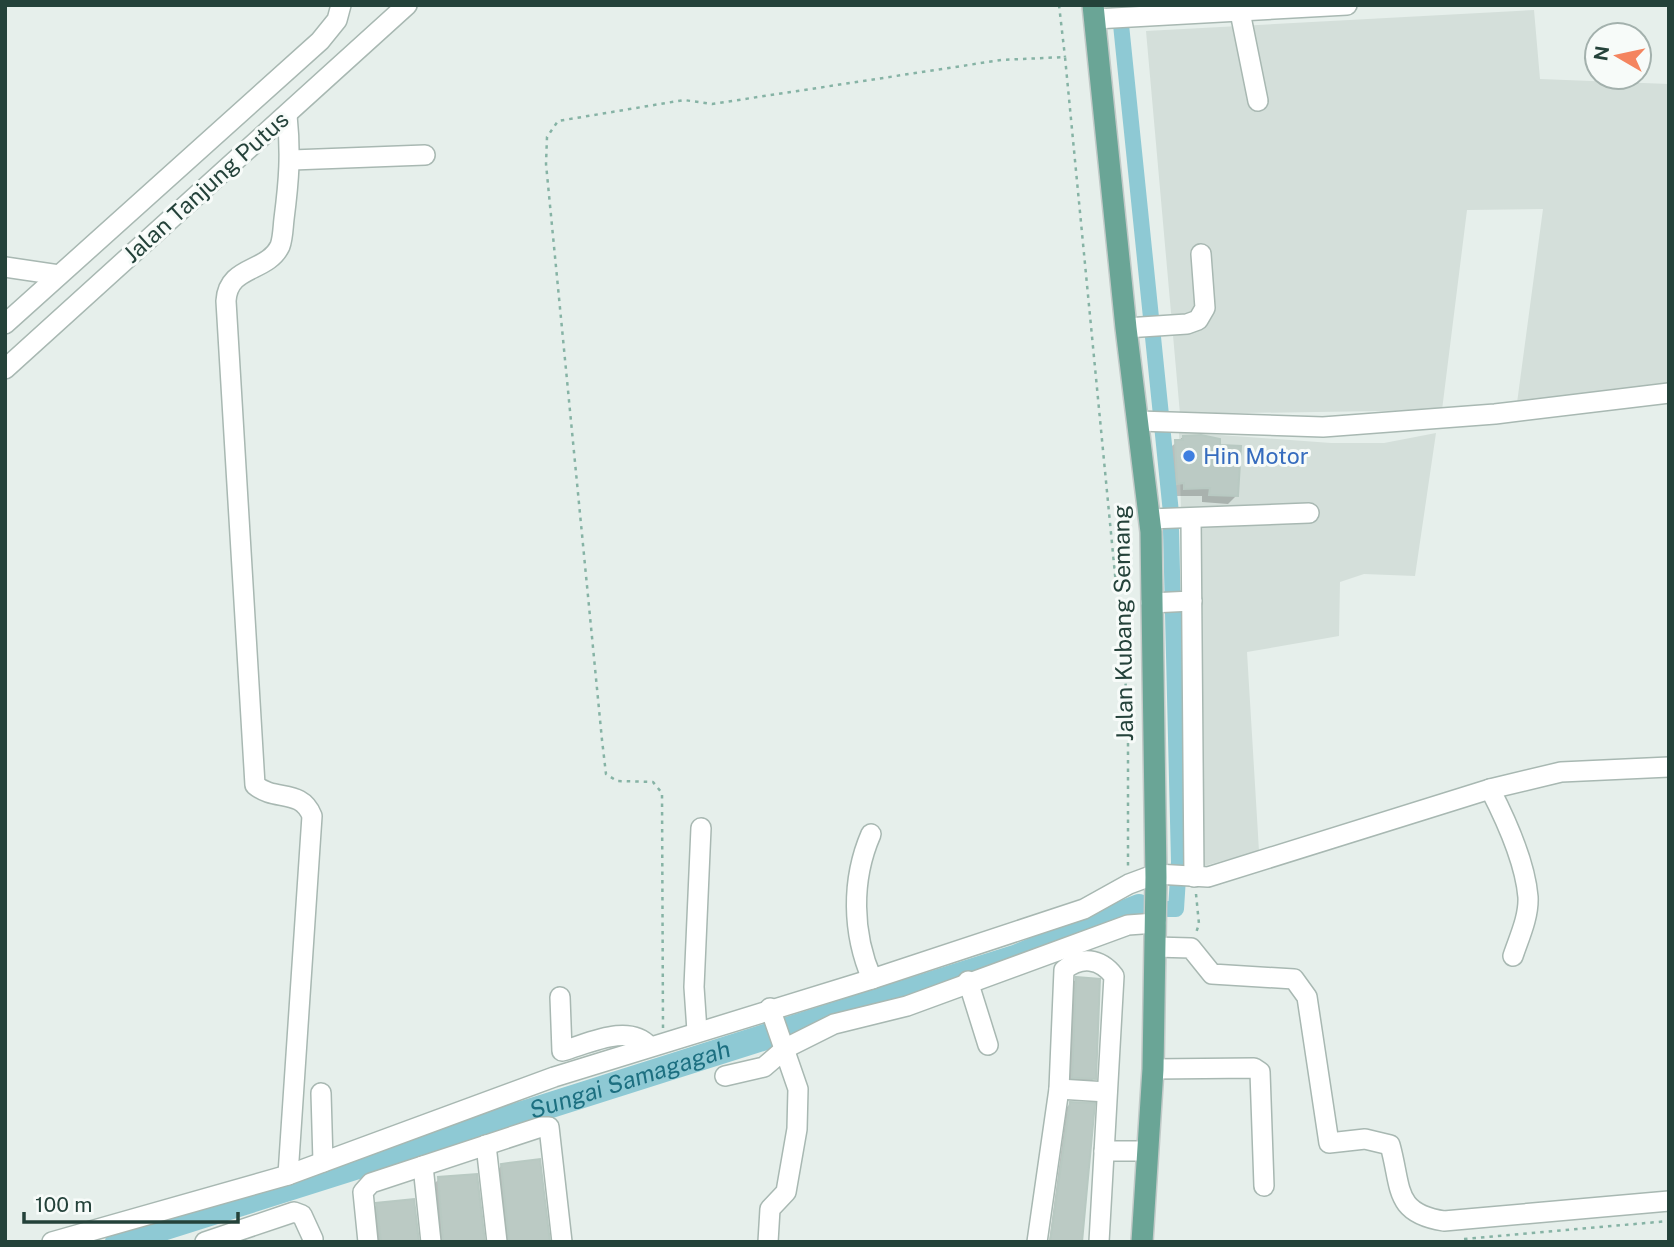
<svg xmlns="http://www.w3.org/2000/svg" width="1674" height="1247" font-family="'Public Sans',sans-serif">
<rect width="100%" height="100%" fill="#e6efeb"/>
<g fill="#d4dfda">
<polygon points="1534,10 1540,79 1669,84 1669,383 1517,403 1543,209 1467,210 1442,410 1180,414 1146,31"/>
<polygon points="1179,432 1331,443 1384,443 1436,433 1415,576 1364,574 1340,582 1339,636 1247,652 1259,851 1200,867 1183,590"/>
</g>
<g fill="#0003">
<polygon points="1183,437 1236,496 1228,504 1202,502 1202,496 1176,496 1176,491 1170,491 1167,450"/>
<polygon points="1077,979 1094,1078 1091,1082 1069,1081 1073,982"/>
<polygon points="1070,1104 1079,1242 1049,1242 1067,1107"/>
<polygon points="501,1166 548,1242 505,1242 498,1170"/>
<polygon points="475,1176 485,1242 440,1242 435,1183 439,1179"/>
<polygon points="377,1204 417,1242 377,1242 374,1208"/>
</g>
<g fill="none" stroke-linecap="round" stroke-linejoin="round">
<g stroke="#8ec9d4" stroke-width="16">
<polyline points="1119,5 1171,513"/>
<polyline points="1168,909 1176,909 1179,862 1171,530"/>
</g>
<path stroke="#8ec9d4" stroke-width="26" id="s1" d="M118,1242L1015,958L1139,907"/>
</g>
<g fill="#bbcac4" stroke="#b8c9c2" stroke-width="2">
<polygon points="1201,435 1220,439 1220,445 1241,446 1238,496 1209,495 1210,488 1184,489 1184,483 1177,484 1175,440 1183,440 1183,436"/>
<polygon points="1076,977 1100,979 1096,1079 1072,1078"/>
<polygon points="1070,1102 1095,1103 1082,1242 1050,1242"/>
<polygon points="540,1159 550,1242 509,1242 501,1164"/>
<polygon points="477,1174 485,1242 443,1242 438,1177"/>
<polygon points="414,1199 419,1242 381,1242 376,1203"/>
</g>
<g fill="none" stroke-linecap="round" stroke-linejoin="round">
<g stroke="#a8b8b2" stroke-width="22">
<g id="minor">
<polyline points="1240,12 1258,101"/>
<polyline points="1095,19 1347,5"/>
<path d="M287,115C291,154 289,180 284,219C283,227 283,238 280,246C267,273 228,265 226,301L255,785C275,802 301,788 312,816L288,1175"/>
<polyline points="292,160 425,155"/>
<polyline points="5,267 59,275"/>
<polyline points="5,324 320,41 337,20 341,5"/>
<polyline points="1126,328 1187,324 1198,320 1205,308 1201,254"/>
<polyline points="5,369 407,5"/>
<polyline points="1138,421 1323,427 1495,414 1669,393"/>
<polyline points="1149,519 1309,513"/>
<polyline points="1191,519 1194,877"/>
<polyline points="1151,603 1192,601"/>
<path d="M1490,789C1506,820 1525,861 1528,897C1529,917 1519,938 1513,956"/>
<path d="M871,834C851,880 852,933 872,979"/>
<path d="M1155,947L1191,948L1212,974L1294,979L1307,997L1329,1143L1365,1139L1390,1145C1402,1188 1393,1213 1444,1221L1669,1201"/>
<polyline points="968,981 988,1045"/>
<path d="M560,997L562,1051C588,1044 628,1023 649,1046"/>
<polyline points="697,1031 694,987 701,828"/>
<polyline points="1153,1069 1254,1068 1260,1072 1264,1186"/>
<polyline points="725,1076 764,1067 786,1048 834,1024 907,1006 1128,925 1156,923"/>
<polyline points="1059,1089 1107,1092"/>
<polyline points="321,1093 323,1162"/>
<polyline points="486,1145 497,1242"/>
<polyline points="1104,1151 1148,1151"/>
<polyline points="423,1166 431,1242"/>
<polyline points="52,1242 288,1175 554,1077 872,979 1084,909 1129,884 1156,874 1208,877 1490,789 1561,772 1669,767"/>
<polyline points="205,1242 294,1212 302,1215 313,1239"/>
<polyline points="368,1242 363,1192 371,1183 541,1127 549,1127 562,1242"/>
<polyline points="768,1242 770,1209 786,1192 797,1129 798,1089 770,1008"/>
<path d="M1037,1242L1059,1089L1064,970C1081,956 1100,958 1114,976L1099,1242"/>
</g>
</g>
<g stroke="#c2cac8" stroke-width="24">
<polyline id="major" points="1093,5 1126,328 1151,532 1156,877 1153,1069 1142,1242"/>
</g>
<g stroke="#86b3a5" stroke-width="2.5" stroke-dasharray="3.5 5" stroke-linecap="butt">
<polyline points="1059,5 1065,57"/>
<polyline points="1196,894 1199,924 1196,933"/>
<polyline points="663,1028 662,793 653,782 617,781 606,774 602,740 546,164 547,137 558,121 684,100 712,104 1001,60 1065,57 1128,709 1128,866"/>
<polyline points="1464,1239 1669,1221"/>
</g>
<use href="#minor" stroke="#fff" stroke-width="19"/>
<use href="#major" stroke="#6aa596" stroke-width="21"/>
</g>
<circle fill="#3f7fe0" stroke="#f7fbf9" stroke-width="2.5" cx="1189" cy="456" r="7"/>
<g text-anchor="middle" stroke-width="6" stroke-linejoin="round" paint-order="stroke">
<g font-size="23" fill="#24423a" stroke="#f7fbf9">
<text transform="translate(206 187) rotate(-42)" y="8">Jalan Tanjung Putus</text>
<text transform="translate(1123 623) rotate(-91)" y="8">Jalan Kubang Semang</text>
</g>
<g font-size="23" fill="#366cbe" stroke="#f7fbf9" text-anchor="start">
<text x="1203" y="464">Hin Motor</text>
</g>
<g font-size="24" font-style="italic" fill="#1c6f80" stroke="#f7fbf9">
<text dy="8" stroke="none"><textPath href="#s1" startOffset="537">Sungai Samagagah</textPath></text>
</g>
</g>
<rect width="1674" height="1247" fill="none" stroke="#24423a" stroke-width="14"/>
<g transform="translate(1618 56) rotate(279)"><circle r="33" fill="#f7fbf9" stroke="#a3b1ad" stroke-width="2"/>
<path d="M0-5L12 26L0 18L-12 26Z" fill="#f4845f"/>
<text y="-10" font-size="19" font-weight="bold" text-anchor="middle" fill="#24423a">N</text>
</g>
<path d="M24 1212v10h214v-10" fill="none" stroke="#24423a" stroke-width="3.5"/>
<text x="35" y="1212" font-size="21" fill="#24423a" stroke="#f7fbf9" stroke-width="5" paint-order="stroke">100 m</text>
</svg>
